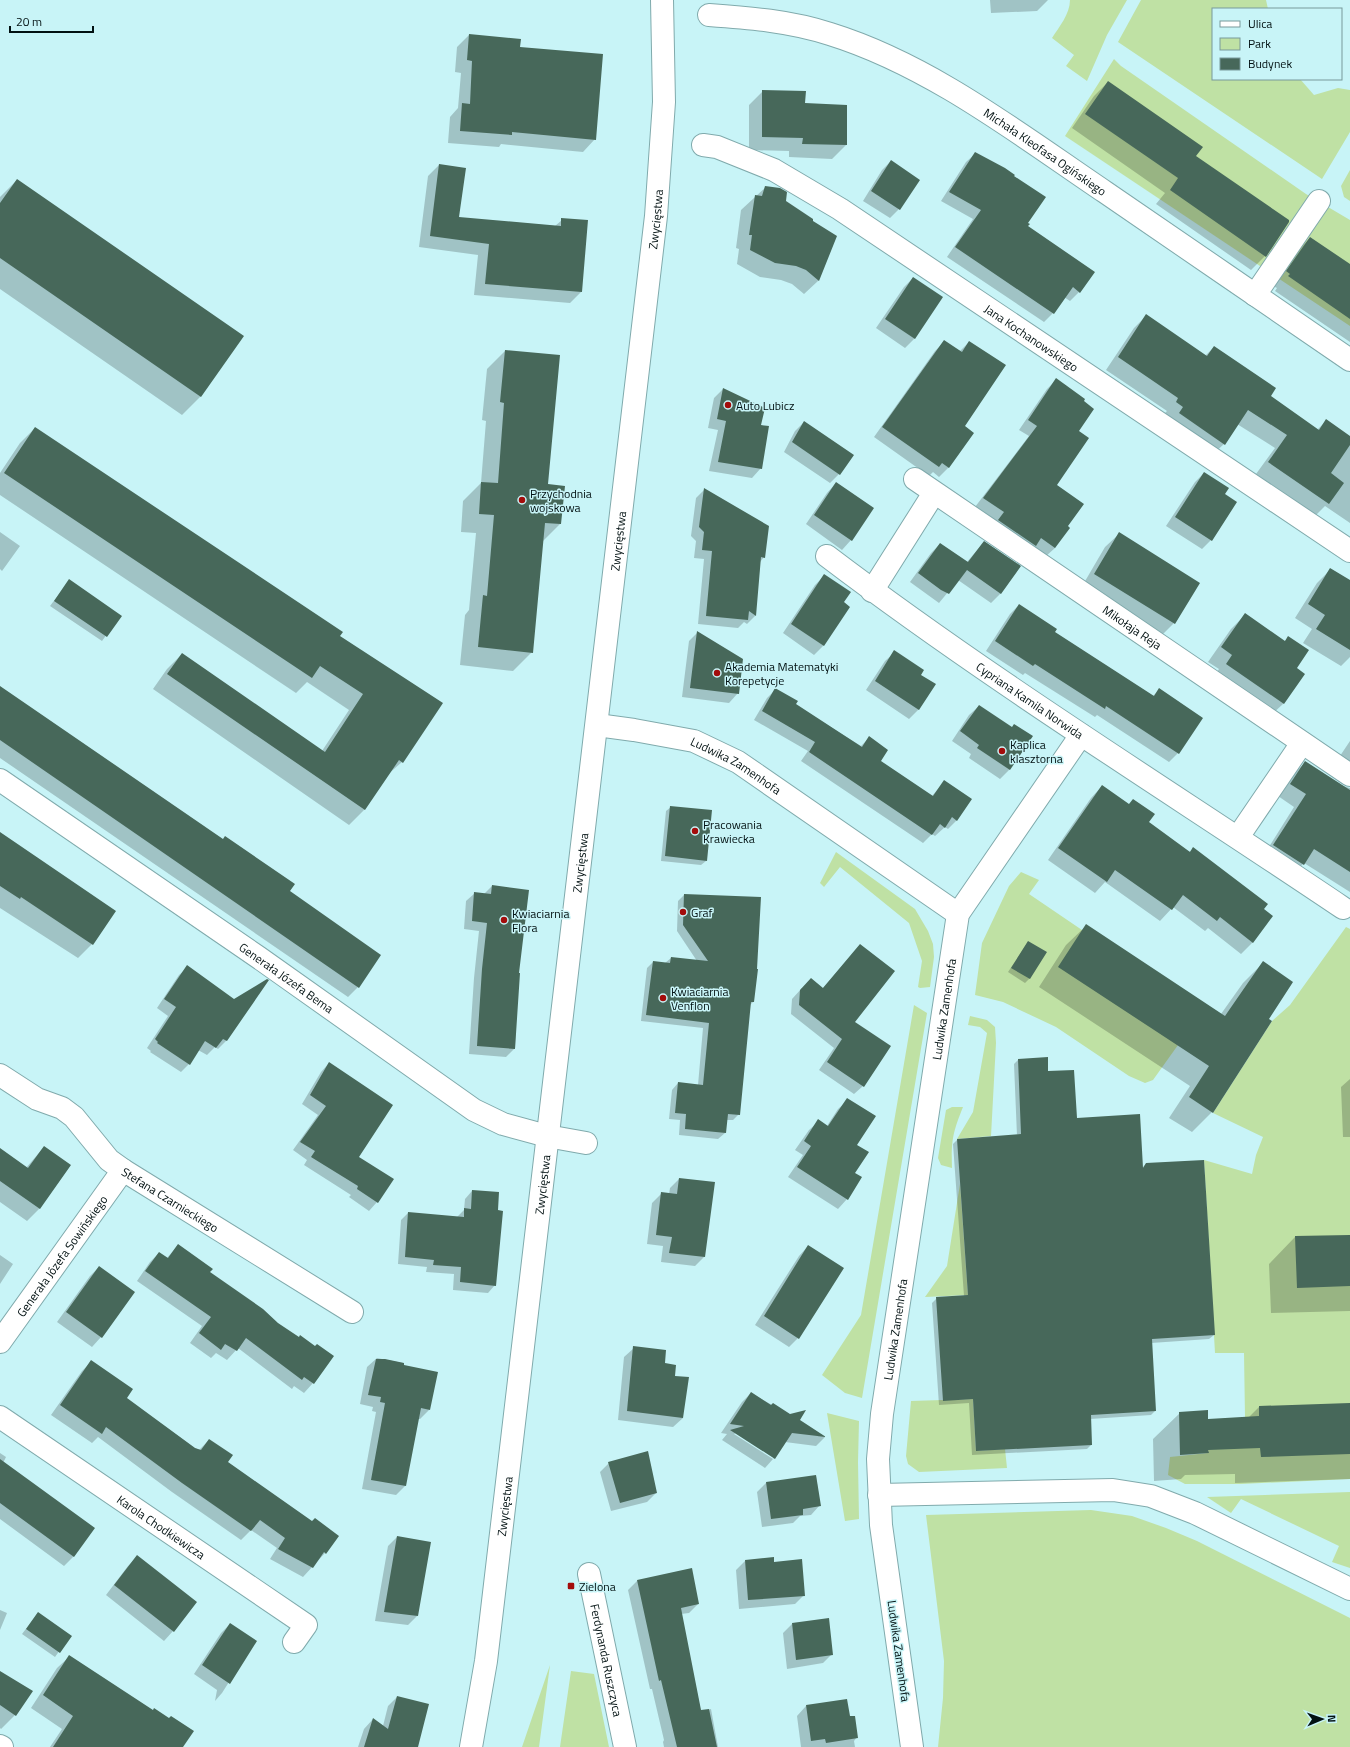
<svg xmlns="http://www.w3.org/2000/svg" width="1350" height="1747" font-family="'Titillium Web',sans-serif">
<style>
.green{fill:#bfe1a4}
.shadow{fill:#0003}
.building{fill:#47685a}
.lines{fill:none;stroke-linecap:round;stroke-linejoin:round}
.street-casing{stroke:#80aaac;stroke-width:24}
.secondary-casing{stroke:#80aaac;stroke-width:24}
.street{stroke:#fff;stroke-width:22}
.secondary{stroke:#fff;stroke-width:22}
.poi-dot{fill:#a30c0b;stroke:#c8f4f7;stroke-width:1.5}
.labels{text-anchor:middle;dominant-baseline:central;stroke-width:3;stroke-linejoin:round;paint-order:stroke}
.street-label{font-size:12px;fill:#021112;stroke:#c8f4f7}
.poi-label{font-size:12px;fill:#021112;stroke:#c8f4f7;text-anchor:start}
</style>
<rect width="100%" height="100%" fill="#c8f4f7"/>
<path class="green" d="M1070,0H1127L1107,35L1087,81L1066,66L1074,55L1052,38C1059,27 1070,14 1070,0Z
M1141,0H1266L1268,9H1213V79H1300L1314,95L1338,88L1350,90V132L1322,179L1118,42Z
M1114,59L1121,66L1306,194L1350,220V326L1065,136Z
M1350,170V201L1344,197L1341,186Z
M836,852L915,909L928,931L933,944L934,957L930,987L920,988L918,987L922,961L909,923L840,867L824,887L820,883Z
M1021,872L1039,880L1029,894L1082,930L1178,1045L1153,1080L1145,1083L1129,1076L1056,1027L1003,1002L975,995L982,943L1009,886Z
M1346,927L1350,929V1479L1241,1484H1185L1168,1475L1170,1457L1208,1453V1450L1245,1417L1244,1353H1215L1204,1160L1252,1174L1256,1155L1263,1137L1213,1113L1272,1021L1290,1005Z
M914,1005L927,1013L862,1398L845,1393L822,1375L861,1315Z
M970,1016L987,1020L995,1027L996,1043L991,1136L957,1139L973,1112L987,1033L980,1027L968,1025Z
M952,1107H963C953,1132 951,1140 952,1168L941,1165L938,1158L946,1110Z
M960,1184L968,1295L925,1297L947,1266Z
M973,1399L976,1451L1005,1449L1007,1468L919,1472L908,1464L906,1456L911,1401Z
M827,1413L859,1421L858,1462L859,1519L845,1521Z
M1350,1492V1568L1332,1562L1339,1546L1241,1499L1231,1513L1207,1497Z
M1091,1510L1132,1516L1166,1528L1197,1541L1350,1618V1747H938L943,1698L944,1661L926,1515Z
M550,1665L539,1747H522Z
M571,1671L594,1674L609,1747H560Z"/>
<path class="shadow" d="M990,0H1048L1037,11L991,13Z
M469,35L519,47L595,139L583,152L501,144L499,147L448,143L450,117L458,108L461,73L455,72L457,47Z
M1108,82L1195,156L1288,222L1265,256L1251,270L1156,204L1165,193L1072,128L1094,96Z
M763,91L804,104L846,145L832,159L789,157V151L749,150V105Z
M976,153L1013,177L1027,227L1079,292L1070,301L1064,297L1053,313L1044,322L947,257L973,219L941,201L966,162Z
M891,161L899,209L890,218L863,201L882,170Z
M439,165L458,218L555,226L562,220L587,221L581,292L570,303L474,295L478,255L419,247L428,176Z
M17,180L242,336L200,397L182,415L0,289V197Z
M766,187L812,222L836,236L818,281L804,294L792,284L781,280L760,277L737,264L739,249L736,248L741,210Z
M1310,238L1350,266V342L1275,291L1277,288L1273,286L1296,252Z
M913,278L942,297L914,339L905,348L876,328L904,287Z
M1146,316L1205,356L1214,347L1269,397L1317,430L1326,421L1350,438V523L1325,506L1316,515L1256,474L1275,448L1237,424L1224,444L1211,456L1164,414L1167,411L1106,370L1134,328Z
M944,342L960,351L969,342L963,426L949,467L939,477L933,472L929,476L874,437L935,351Z
M505,351L560,524L542,542L532,652L513,671L460,665L465,615L469,610L476,533L461,532L463,501L481,483L486,421L482,420L487,369Z
M1056,380L1078,431L1056,485L1067,527L1069,528L1055,548L1045,557L975,507L1029,436L1019,430L1047,389Z
M723,389L760,426L761,468L752,478L709,471L718,430L708,428L714,398Z
M804,422L839,474L830,483L784,452L795,431Z
M35,428L339,636L402,762L386,776L364,810L349,825L153,689L167,669L182,654L322,751L349,710L307,682L296,693L0,495V473L20,443Z
M1204,473L1223,494L1236,502L1211,540L1202,549L1166,526L1195,482Z
M836,483L851,540L842,550L806,524L827,493Z
M704,490L764,557L760,562L755,616L747,624L744,622L738,628L698,624L704,559L694,558L696,541L691,536L696,498Z
M0,532L20,546L2,571L0,569Z
M1119,534L1174,623L1160,637L1081,588L1105,547Z
M984,542L1020,567L1000,594L991,603L958,580L939,603L910,582L931,553L940,544L967,562Z
M1331,569L1350,581V657L1341,666L1303,643L1312,629L1295,618L1317,583Z
M824,576L842,602L849,607L823,646L814,655L783,633L815,585Z
M69,581L120,616L102,641L50,606Z
M1019,605L1054,632L1153,696L1159,690L1201,718L1178,753L1169,762L1097,715L1095,717L1025,673L1023,675L986,651L1010,614Z
M1245,615L1284,642L1288,638L1295,669L1283,704L1269,717L1213,678L1219,669L1208,662L1231,629Z
M698,632L738,693L729,703L682,697L689,641Z
M895,652L920,675L919,709L909,719L866,690L885,661Z
M0,687L289,892L358,987L348,997L0,758Z
M776,689L795,705L861,746L869,738L879,761L932,796L944,782L971,799L956,821L948,829L945,827L935,836L932,834L923,843L801,761L808,751L754,720L767,698Z
M979,706L1011,728L1031,737L1009,770L1000,779L969,758L971,754L952,741L969,715Z
M1350,741V787L1349,782L1332,768Z
M1305,763L1343,786L1350,788V892L1304,863L1291,876L1262,858L1294,807L1278,796L1292,775Z
M1102,786L1147,823L1189,852L1193,849L1263,910L1253,942L1241,954L1208,928L1205,931L1173,907L1160,921L1105,882L1095,893L1048,860L1091,798Z
M671,807L706,861L701,865L661,861L666,811Z
M0,834L92,944L78,958L0,908Z
M492,886L518,974L515,1048L506,1057L469,1054L474,978L479,931L464,929L466,901L475,893L484,894Z
M684,895L753,1002L749,1006L739,1114L733,1120H726L725,1133L718,1139L679,1135L680,1120L669,1119L672,1090L678,1083L698,1085L703,1028L641,1021L647,968L653,962L665,963L671,958L697,961L677,931L678,901Z
M1086,926L1221,1014L1243,983L1263,963L1212,1112L1192,1132L1169,1118L1190,1086L1039,987L1066,945Z
M1028,942L1030,978L1025,983L1008,972Z
M860,945L854,1022L863,1086L854,1094L819,1070L834,1048L791,1014L792,999L802,988L822,989Z
M188,967L234,1000L267,980L226,1041L218,1049L215,1047L207,1055L198,1050L189,1064L181,1072L150,1052L151,1051L147,1048L168,1016L157,1008L179,975Z
M1018,1060L1047,1072L1076,1119L1142,1168L1146,1164L1214,1335L1209,1339L1151,1343L1155,1411L1151,1415L1090,1419L1091,1445L1087,1449L972,1455L969,1403L939,1405L932,1303L937,1298L964,1296L953,1144L957,1140L1017,1136L1014,1064Z
M329,1063L358,1158L392,1180L377,1202L369,1211L349,1197L351,1195L304,1165L307,1160L293,1150L318,1115L302,1104L321,1072Z
M1350,1079V1137H1343L1341,1087Z
M848,1100L856,1145L854,1173L861,1177L847,1199L838,1209L788,1177L803,1155L795,1150L809,1130L819,1121L827,1126L838,1109Z
M44,1147L70,1166L39,1209L27,1221L0,1202V1149L26,1168Z
M679,1179L704,1257L695,1266L661,1262L663,1246L647,1244L652,1203L662,1193L669,1194L670,1188Z
M472,1191L495,1285L488,1293L453,1290L454,1274L426,1272L427,1267L398,1264L401,1220L408,1213L457,1217L464,1210L465,1199Z
M1350,1236V1311L1271,1313L1269,1264L1295,1237Z
M178,1245L209,1273L277,1324L313,1383L304,1393L294,1386L292,1389L238,1348L227,1360L216,1353L211,1358L190,1343L202,1326L137,1281L150,1262L159,1253L167,1258Z
M808,1246L798,1338L789,1347L755,1325L799,1256Z
M0,1255L13,1264L0,1284Z
M99,1267L101,1337L92,1347L57,1322L90,1276Z
M634,1348L664,1364L673,1376L683,1418L673,1427L618,1420L624,1357Z
M377,1358L403,1363V1366L429,1410L420,1419H418L405,1486L396,1495L362,1489L376,1412L372,1411L373,1407L360,1404L367,1367Z
M91,1362L125,1398L195,1448L199,1450L209,1440L227,1462L312,1522L325,1553L303,1577L270,1559L277,1548L251,1530L241,1540L172,1492L98,1437L92,1443L51,1415L82,1371Z
M751,1393L798,1420L825,1437L816,1446L785,1442L773,1459V1457L736,1433L734,1434L773,1459L765,1468L722,1440L727,1434L721,1433L742,1402Z
M1350,1404V1479L1235,1483V1474L1185,1475L1181,1479L1154,1481L1153,1439L1180,1413L1207,1420L1248,1418L1259,1407Z
M0,1453L6,1457L3,1463L74,1556L64,1566L0,1519Z
M609,1463L656,1493L647,1502L611,1511L600,1472Z
M816,1476L820,1505L811,1515L800,1516L793,1523L762,1527L757,1492L766,1483Z
M397,1537L430,1543L417,1616L408,1625L375,1621L388,1546Z
M137,1557L173,1631L164,1641L106,1595L128,1566Z
M745,1561L773,1563L804,1595L795,1604L739,1609L736,1570Z
M691,1569L698,1604L689,1613L681,1614L701,1712L711,1709L718,1747H664L663,1742L664,1740L652,1689H650L628,1590L637,1581Z
M0,1610L7,1613L0,1630Z
M38,1613L70,1636L55,1657L22,1634Z
M230,1624L255,1641L222,1693L215,1701L217,1690L194,1674L221,1633Z
M792,1624L832,1654L823,1663L787,1669L783,1633Z
M70,1656L182,1747H50L62,1729L31,1708L57,1668Z
M0,1672L15,1715L1,1729L0,1728Z
M397,1697L416,1747H358L364,1729L373,1719L383,1726L388,1706Z
M806,1706L849,1717L857,1737L854,1741L855,1747H801L797,1716Z"/>
<path class="building" d="M469,34L521,39L520,47L603,54L596,140L512,132V135L460,131L462,103L470,104L472,61L467,60Z
M1108,81L1203,147L1196,156L1289,220V222L1266,257L1170,190L1178,178L1085,114Z
M762,90L806,91L805,103L847,105V145L802,144L803,138L762,137Z
M975,152L1005,168L1015,175L1014,176L1046,197L1028,223L1030,224L1028,226L1095,272L1080,293L1073,287L1054,314L955,247L981,210L949,192Z
M891,160L920,180L900,210L871,191Z
M439,164L466,168L459,217L561,226V218L588,220L582,292L485,284L489,244L430,236Z
M17,179L244,336L201,397L0,258V203Z
M765,186L780,188L787,192L786,201L813,219V221L837,236L819,281L806,270L796,266L775,263L750,250L752,235H749L755,195L762,196Z
M1310,237L1350,264V319L1288,276L1290,274L1286,271Z
M913,277L943,297L915,339L885,319Z
M1146,314L1207,356L1214,346L1276,388L1271,396L1319,430L1326,419L1350,436V445L1331,473L1344,483L1329,504L1268,462L1287,435L1248,410L1225,445L1179,413L1183,407L1176,402L1178,398L1118,357Z
M944,340L962,352L969,341L1006,365L965,426L974,433L949,468L942,463L939,467L882,427Z
M505,350L560,355L548,484L565,486L561,524L545,523L533,653L478,647L483,595L487,596L494,515L479,514L481,482L498,483L504,403L500,402Z
M1056,378L1085,399L1084,401L1094,409L1079,431L1089,438L1057,485L1084,504L1068,526L1070,528L1055,548L1041,538L1036,546L998,520L1004,512L983,498L1037,426L1028,420Z
M723,388L765,408L761,425L769,426L762,469L718,462L726,421L717,419Z
M804,421L854,455L840,475L792,442Z
M35,427L343,632L340,636L443,703L403,763L399,760L365,810L167,674L182,653L325,752L363,694L320,666L312,678L4,473Z
M1204,472L1229,488L1225,494L1237,502L1212,541L1175,517Z
M836,482L874,508L852,541L814,515Z
M704,488L769,526L765,558L761,557L756,616L749,611L748,620L706,616L712,551L702,550L704,532L699,527Z
M1119,532L1200,583L1175,624L1094,574Z
M984,541L1021,566L1001,594L967,570L949,594L941,590L918,573L940,543L968,562Z
M1330,568L1350,580V650L1316,629L1325,615L1308,604Z
M824,574L851,592L844,602L850,607L824,646L791,624Z
M69,579L122,616L107,637L54,601Z
M1019,604L1057,629L1055,632L1154,696L1159,688L1203,718L1179,754L1106,706L1105,709L1035,664L1033,666L995,641Z
M1245,613L1285,641L1288,636L1309,650L1297,668L1305,674L1284,704L1226,664L1232,655L1221,647Z
M697,631L743,659L739,694L690,688Z
M894,650L924,670L921,675L936,684L919,710L875,681Z
M0,686L223,839L225,836L295,884L290,891L381,955L359,988L0,740Z
M775,688L798,701L796,704L862,747L869,736L888,750L881,761L933,796L944,780L972,799L957,821L952,817L945,828L940,824L932,835L809,752L815,742L762,711Z
M979,705L1012,727L1014,724L1033,736L1010,770L977,748L979,745L960,731Z
M1305,761L1350,790V872L1314,849L1304,865L1273,845L1306,794L1290,784Z
M1102,785L1129,804L1133,799L1155,814L1149,822L1190,852L1193,847L1268,904L1264,909L1273,916L1253,943L1220,917L1217,921L1183,895L1172,910L1115,870L1107,882L1058,848Z
M670,806L712,810L707,861L665,856Z
M0,832L116,911L93,945L21,897L20,899L0,886Z
M492,885L529,890L519,973H520L515,1049L477,1046L482,969L487,923L472,921L474,892L491,894Z
M684,894L761,897L757,969H758L754,1002H751L740,1115L728,1114L726,1133L685,1129L686,1114L675,1113L678,1082L703,1085L709,1023L646,1015L653,961L670,963L671,957L708,961L683,925Z
M1086,924L1225,1016L1263,961L1293,982L1269,1019L1272,1021L1213,1113L1189,1097L1209,1066L1058,967Z
M1028,941L1047,952L1030,979L1011,968Z
M860,944L895,971L855,1022L891,1046L864,1087L827,1062L842,1039L799,1005L800,990L811,978L823,988Z
M187,965L234,999L267,979L269,980L227,1041L223,1039L216,1048L205,1041L190,1065L157,1043L158,1042L155,1039L176,1007L164,999Z
M1048,1057V1071L1074,1070L1077,1118L1140,1114L1143,1168L1146,1163L1204,1160L1215,1335L1152,1339L1156,1411L1091,1415L1092,1445L976,1451L973,1399L943,1401L936,1297L968,1295L957,1139L1021,1134L1018,1059Z
M329,1062L393,1105L359,1157L394,1179L378,1203L357,1189L358,1186L311,1157L315,1151L300,1142L326,1106L310,1095Z
M847,1098L876,1116L857,1145L869,1152L855,1173L862,1177L848,1200L797,1167L811,1146L804,1141L818,1119L828,1126Z
M44,1146L71,1165L40,1209L0,1181V1148L28,1168Z
M679,1178L715,1182L705,1257L669,1253L672,1237L656,1235L661,1192L677,1194Z
M472,1190L499,1192L498,1210L503,1211L496,1286L460,1282L461,1267L433,1265L434,1260L405,1257L408,1212L464,1217V1208L471,1209Z
M1350,1235V1286L1297,1288L1295,1236Z
M178,1244L213,1269L210,1272L263,1309L278,1323L299,1337L300,1335L315,1346L317,1344L334,1356L314,1384L304,1377L302,1380L246,1338L237,1351L225,1344L221,1350L199,1333L211,1317L145,1271L159,1252L168,1258Z
M808,1245L844,1268L799,1339L764,1316Z
M99,1266L135,1292L102,1338L66,1312Z
M633,1346L666,1350L665,1363L676,1365L675,1376L689,1377L683,1418L627,1411Z
M376,1359H385L404,1363V1365L438,1372L430,1410L421,1408L406,1486L371,1480L385,1403L380,1402L381,1397L368,1395Z
M91,1360L133,1389L127,1398L195,1448L201,1450L209,1439L233,1455L228,1462L312,1521L315,1518L339,1536L326,1554L324,1552L313,1568L278,1549L285,1538L260,1520L251,1531L182,1483L106,1427L102,1434L60,1405Z
M751,1392L771,1405L773,1403L790,1414L806,1410L800,1420L826,1437L792,1433L775,1459L730,1430L744,1426L730,1424Z
M1350,1403V1454L1261,1457L1260,1448L1208,1450L1209,1453L1180,1455L1179,1412L1208,1410V1419L1259,1416V1406Z
M648,1451L657,1493L620,1503L608,1462Z
M0,1459L95,1528L74,1557L0,1503Z
M816,1475L821,1506L803,1509V1515L771,1519L766,1482Z
M397,1536L431,1542L418,1616L384,1612Z
M137,1555L197,1602L174,1632L114,1585Z
M774,1557V1562L802,1559L805,1596L748,1600L745,1560Z
M692,1568L699,1604L681,1608L701,1710L709,1709L717,1747H677L661,1680L659,1681L637,1580Z
M38,1612L72,1636L60,1653L26,1629Z
M829,1618L833,1655L796,1660L792,1623Z
M230,1623L257,1641L230,1684L202,1665Z
M69,1655L153,1710L154,1708L169,1718L171,1716L194,1731L183,1747H53L73,1716L43,1695Z
M0,1671L33,1691L16,1716L0,1705Z
M397,1696L429,1704L418,1747H364L373,1718L388,1729Z
M847,1699L850,1716H855L858,1738L826,1743L825,1739L811,1741L806,1705Z"/>
<g class="lines">
<defs>
<g id="street">
<path id="s1" d="M709,15C750,18 790,21 830,34C930,65 1019,134 1105,192C1187,248 1268,304 1350,360"/>
<path id="s2" d="M703,145L717,147L774,170L840,209L1350,551"/>
<path d="M1255,295L1319,201"/>
<path id="s3" d="M915,479L1350,775"/>
<path id="s4" d="M827,556C993,682 1171,792 1343,908"/>
<path d="M872,591L934,493"/>
<path id="s5" d="M597,725L634,730L694,741L738,762L958,914"/>
<path id="s6" d="M0,780L258,957L474,1110L503,1124L547,1136L586,1143"/>
<path d="M1238,837L1302,743"/>
<path id="s7" d="M0,1075L37,1099L62,1108L74,1117L109,1160L123,1170L352,1312"/>
<path id="s8" d="M0,1342L123,1170"/>
<path id="s9" d="M0,1417L306,1625L294,1642"/>
<path d="M879,1495L1113,1490L1151,1496L1195,1513L1350,1589"/>
<path id="s10" d="M589,1574L625,1747"/>
<path d="M0,1746L2,1747"/>
<path id="s11" d="M912,1747L881,1525L878,1459L882,1414L958,914L1081,735"/>
</g>
<g id="secondary">
<path id="s12" d="M471,1747L486,1661L656,216L664,102L662,0"/>
</g>
</defs>
<use href="#street" class="street-casing"/>
<use href="#secondary" class="secondary-casing"/>
<use href="#street" class="street"/>
<use href="#secondary" class="secondary"/>
</g>
<g class="poi-dot">
<circle cx="728" cy="405" r="4"/>
<circle cx="522" cy="500" r="4"/>
<circle cx="717" cy="673" r="4"/>
<circle cx="1002" cy="751" r="4"/>
<circle cx="695" cy="831" r="4"/>
<circle cx="683" cy="912" r="4"/>
<circle cx="504" cy="920" r="4"/>
<circle cx="663" cy="998" r="4"/>
<rect x="567" y="1582" width="8" height="8" rx="2"/>
</g>
<g class="labels">
<g class="street-label">
<text stroke="none"><textPath href="#s1" startOffset="369">Michała Kleofasa Ogińskiego</textPath></text>
<text stroke="none"><textPath href="#s12" startOffset="1539">Zwycięstwa</textPath></text>
<text stroke="none"><textPath href="#s2" startOffset="383">Jana Kochanowskiego</textPath></text>
<text stroke="none"><textPath href="#s12" startOffset="1215">Zwycięstwa</textPath></text>
<text stroke="none"><textPath href="#s3" startOffset="263">Mikołaja Reja</textPath></text>
<text stroke="none"><textPath href="#s4" startOffset="249">Cypriana Kamila Norwida</textPath></text>
<text stroke="none"><textPath href="#s5" startOffset="147">Ludwika Zamenhofa</textPath></text>
<text stroke="none"><textPath href="#s12" startOffset="891">Zwycięstwa</textPath></text>
<text stroke="none"><textPath href="#s6" startOffset="348">Generała Józefa Bema</textPath></text>
<text stroke="none"><textPath href="#s11" startOffset="745">Ludwika Zamenhofa</textPath></text>
<text stroke="none"><textPath href="#s12" startOffset="567">Zwycięstwa</textPath></text>
<text stroke="none"><textPath href="#s7" startOffset="214">Stefana Czarnieckiego</textPath></text>
<text stroke="none"><textPath href="#s8" startOffset="106">Generała Józefa Sowińskiego</textPath></text>
<text stroke="none"><textPath href="#s11" startOffset="421">Ludwika Zamenhofa</textPath></text>
<text stroke="none"><textPath href="#s12" startOffset="243">Zwycięstwa</textPath></text>
<text stroke="none"><textPath href="#s9" startOffset="195">Karola Chodkiewicza</textPath></text>
<text transform="translate(899 1651) rotate(82)">Ludwika Zamenhofa</text>
<text stroke="none"><textPath href="#s10" startOffset="88">Ferdynanda Ruszczyca</textPath></text>
</g>
<g class="poi-label">
<text x="736" y="405">Auto Lubicz</text>
<text x="530" y="493">Przychodnia<tspan x="530" dy="14">wojskowa</tspan></text>
<text x="725" y="666">Akademia Matematyki<tspan x="725" dy="14">Korepetycje</tspan></text>
<text x="1010" y="744">Kaplica<tspan x="1010" dy="14">klasztorna</tspan></text>
<text x="703" y="824">Pracowania<tspan x="703" dy="14">Krawiecka</tspan></text>
<text x="691" y="912">Graf</text>
<text x="512" y="913">Kwiaciarnia<tspan x="512" dy="14">Flora</tspan></text>
<text x="671" y="991">Kwiaciarnia<tspan x="671" dy="14">Venflon</tspan></text>
<text x="579" y="1586">Zielona</text>
</g>
</g>
<rect x="1212" y="8" width="130" height="72" fill="#c8f4f7" stroke="#79999b"/>
<rect x="1220" y="21" width="20" height="6" fill="#ffffff" stroke="#79999b"/>
<text x="1248" y="28" font-size="12" fill="#021112">Ulica</text>
<rect x="1220" y="38" width="20" height="12" fill="#bfe1a4" stroke="#79999b"/>
<text x="1248" y="48" font-size="12" fill="#021112">Park</text>
<rect x="1220" y="58" width="20" height="12" fill="#47685a" stroke="#79999b"/>
<text x="1248" y="68" font-size="12" fill="#021112">Budynek</text>
<g transform="translate(1322 1719) rotate(88)" stroke="#c8f4f7" stroke-width="3" paint-order="stroke">
<path d="M0-3L7 15L0 10L-7 15Z" fill="#021112"/>
<text y="-6" font-size="11" font-weight="bold" text-anchor="middle" fill="#021112">N</text>
</g>
<path d="M10 26v6h83v-6" fill="none" stroke="#021112" stroke-width="2"/>
<text x="16" y="26" font-size="12" fill="#021112" stroke="#c8f4f7" stroke-width="3" paint-order="stroke">20 m</text>
</svg>
